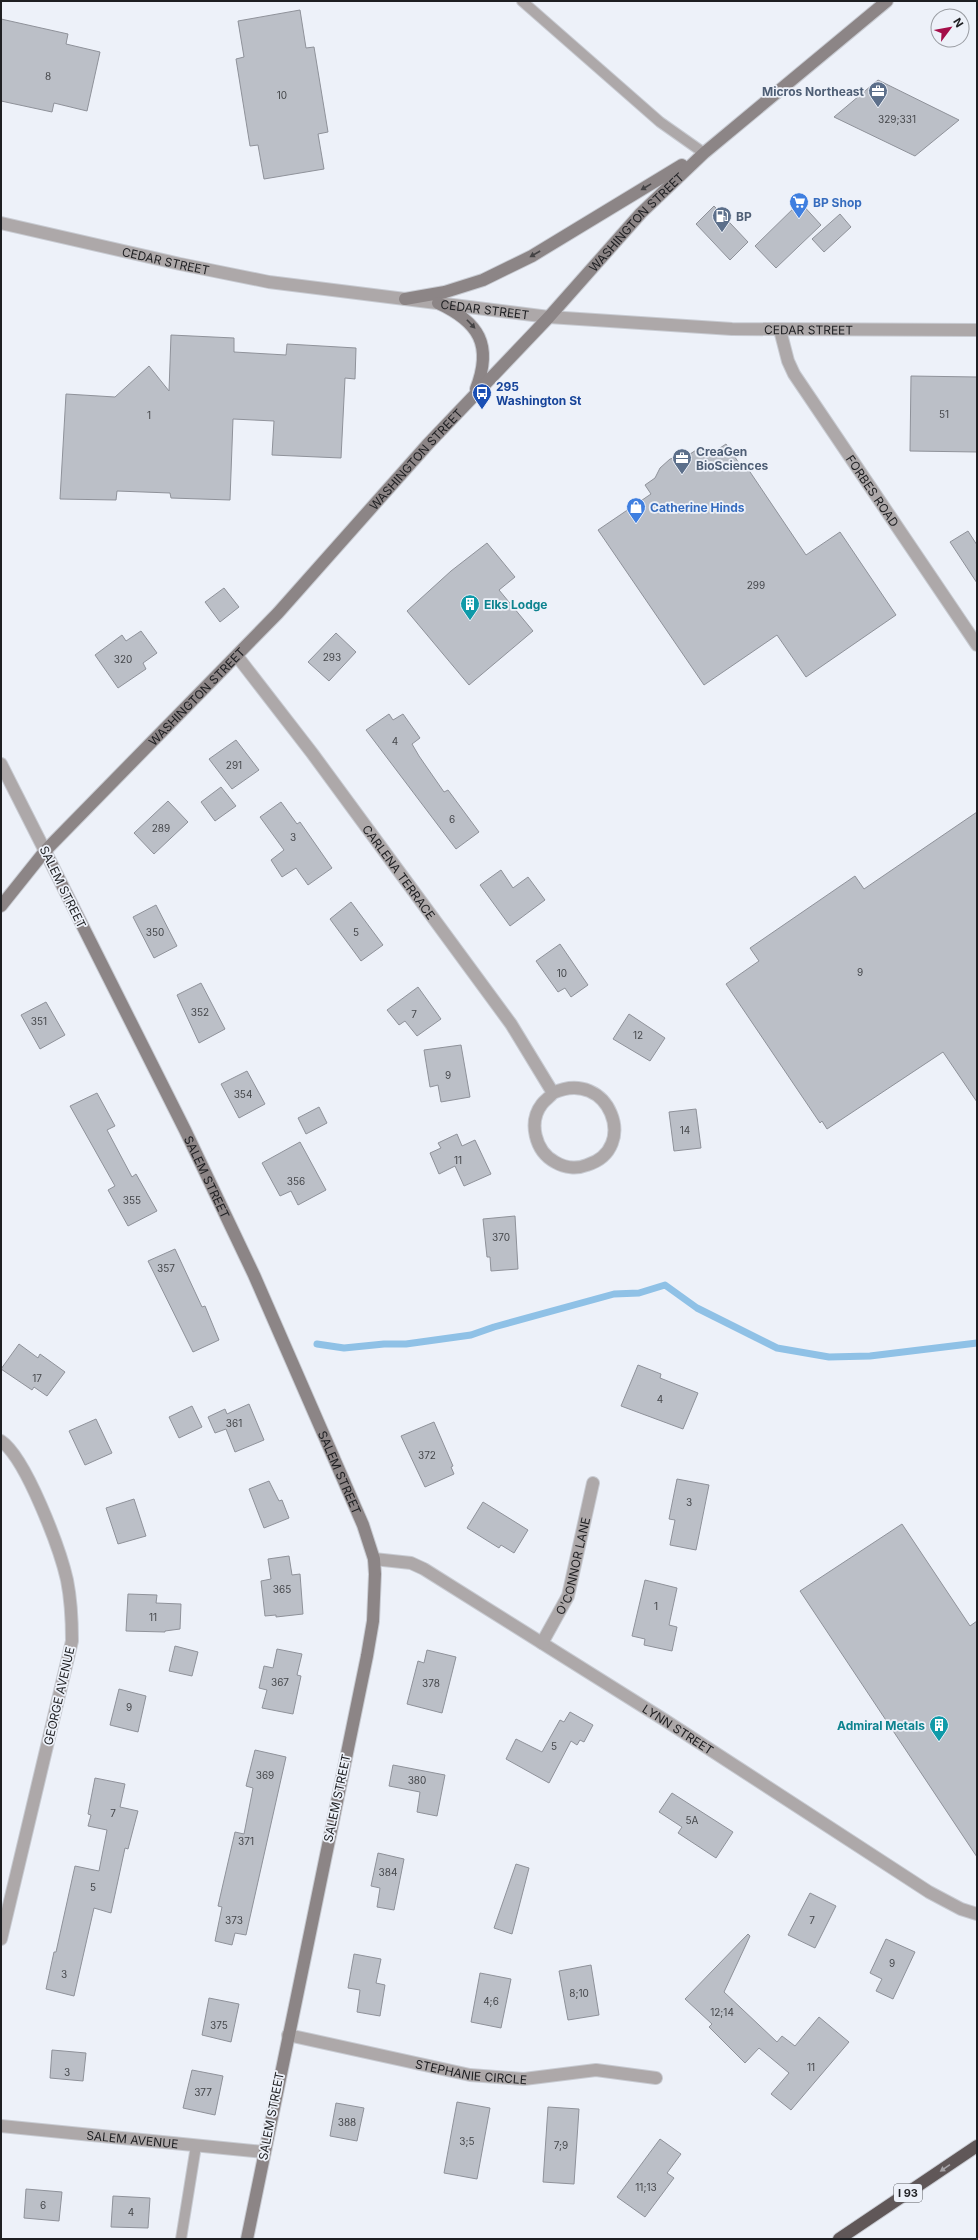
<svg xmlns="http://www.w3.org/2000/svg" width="978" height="2240" font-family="Inter,sans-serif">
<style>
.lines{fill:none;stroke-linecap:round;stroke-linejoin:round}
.stream{stroke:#8fc1e6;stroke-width:7}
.building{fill:#bbbfc7;stroke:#8f929a}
.service-casing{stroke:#c8cbd2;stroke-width:12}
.minor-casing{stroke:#c8cbd2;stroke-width:14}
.tertiary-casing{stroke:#c8cbd2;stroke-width:14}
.secondary-casing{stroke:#c8cbd2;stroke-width:14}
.motorway-casing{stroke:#c8cbd2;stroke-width:14}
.service{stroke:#ada8a9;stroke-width:10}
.minor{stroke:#ada8a9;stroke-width:12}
.tertiary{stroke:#ada8a9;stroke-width:12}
.secondary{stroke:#8c8586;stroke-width:12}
.motorway{stroke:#605758;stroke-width:12}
.oneway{fill:#444345}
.oneway2{fill:#a6a4a8}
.labels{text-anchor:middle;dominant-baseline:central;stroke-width:3.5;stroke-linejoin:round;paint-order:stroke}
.number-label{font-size:10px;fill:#45474b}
.shield{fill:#edf1f9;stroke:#5c5e62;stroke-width:1}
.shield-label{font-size:11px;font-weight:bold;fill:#1e1f22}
.service-label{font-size:12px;font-weight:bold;fill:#4e5e75;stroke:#edf1f9;text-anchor:start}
.shop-label{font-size:12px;font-weight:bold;fill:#366cbe;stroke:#edf1f9;text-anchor:start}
.street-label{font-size:12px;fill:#1e1f22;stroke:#edf1f9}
.transit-label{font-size:12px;font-weight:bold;fill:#164399;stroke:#edf1f9;text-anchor:start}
.culture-label{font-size:12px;font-weight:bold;fill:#0d838f;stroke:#edf1f9;text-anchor:start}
</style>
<rect width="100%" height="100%" fill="#edf1f9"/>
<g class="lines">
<path class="stream" d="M317,1344L344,1348L384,1344H406L471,1335L494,1327L614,1294L639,1293L665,1285L697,1308L777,1348L829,1357L870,1356L977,1343"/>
</g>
<path class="building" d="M300,10L306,48L314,47L328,132L318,134L324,169L264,179L258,145L250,146L236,59L244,57L238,21Z
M1,19L68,34L66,44L100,52L87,111L54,103L52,112L1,101Z
M878,80L959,120L915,156L834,117Z
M800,202L821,225L776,268L755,246Z
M714,206L748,242L730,260L696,224Z
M840,214L851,227L824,252L812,239Z
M171,335L234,338V352L286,355L287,344L356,348L355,379L345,378L341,458L272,455L274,421L233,419L230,500L171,498L170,493L117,491L116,500L60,499L66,394L115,397L149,366L169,391Z
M911,376L977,377V452L910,451Z
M726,444L743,469L746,466L806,555L840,532L896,615L806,677L777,635L704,685L598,530L651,494L645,485L655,478L660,468L670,459L690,454L701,447L708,456Z
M968,531L977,545V583L950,542Z
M487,543L515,577L499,590L533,631L469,685L407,611L451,571Z
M224,588L239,607L220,622L205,602Z
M141,631L157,653L143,663L146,669L118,688L95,655L122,635L126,641Z
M336,633L356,652L329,681L308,662Z
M389,714L393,720L403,714L420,738L412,744L419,756L444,792L448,790L479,832L456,849L366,730Z
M236,740L259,770L232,789L209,759Z
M221,787L236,806L215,821L201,802Z
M168,801L188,822L154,854L134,833Z
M281,802L297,824L300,822L332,868L308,885L296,868L282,877L271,860L284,850L260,817Z
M977,812V1102L943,1052L827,1129L822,1121L820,1123L726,984L759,961L750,948L855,876L864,889Z
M501,870L513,888L528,877L545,900L510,926L480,885Z
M351,902L383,945L361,961L330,919Z
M156,905L177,946L154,958L133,917Z
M560,944L588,985L571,997L565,988L558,992L536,961Z
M201,983L225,1029L199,1043L177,995Z
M418,987L441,1019L417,1036L405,1021L399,1025L387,1010Z
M46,1002L65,1035L40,1049L21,1015Z
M629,1014L665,1038L650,1061L613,1039Z
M461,1045L470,1097L441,1102L438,1085L430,1087L424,1050Z
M247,1071L265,1104L239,1118L221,1084Z
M97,1093L115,1126L107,1130L132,1177L136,1174L157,1211L128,1226L108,1190L115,1186L70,1106Z
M319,1107L327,1123L306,1134L298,1118Z
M696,1109L701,1148L674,1151L669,1112Z
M457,1134L462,1146L475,1140L491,1174L464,1186L455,1166L439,1174L430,1153L441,1148L438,1143Z
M300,1142L326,1190L298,1205L291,1191L280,1196L262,1163Z
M515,1216L518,1269L491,1271L490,1257H487L483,1219Z
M175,1249L202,1307L205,1306L219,1340L193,1352L148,1261Z
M19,1344L38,1358L40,1354L65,1372L47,1396L34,1387L32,1390L1,1369Z
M638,1365L661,1374L660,1378L698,1393L683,1429L621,1406Z
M249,1404L264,1440L235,1452L226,1429L215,1433L208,1417L225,1409L227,1414Z
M192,1406L202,1427L179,1438L169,1417Z
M96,1419L112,1453L85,1465L69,1431Z
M434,1422L453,1466L451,1467L454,1474L425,1487L401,1436Z
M677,1479L709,1485L696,1550L670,1545L675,1520L669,1519Z
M269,1481L279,1501L282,1500L289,1518L264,1528L249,1489Z
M134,1499L146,1536L118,1544L106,1508Z
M483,1502L528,1530L514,1553L501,1545L499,1548L467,1528Z
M902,1524L970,1626L977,1621V1857L800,1591Z
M289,1556L292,1575L300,1574L303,1614L276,1617V1615L265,1616L261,1581L271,1579L268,1559Z
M645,1580L677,1588L669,1625L677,1627L672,1651L644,1645L645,1639L632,1636Z
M128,1594L157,1595L156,1603L181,1604L180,1629L165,1631V1632L126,1631Z
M175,1646L198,1652L192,1676L169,1671Z
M277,1649L302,1654L297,1675L301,1676L293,1714L262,1708L267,1690L259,1688L264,1666L273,1668Z
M427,1650L456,1657L442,1713L407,1704L418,1661L424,1663Z
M119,1689L146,1696L138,1732L110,1725Z
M570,1712L593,1725L584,1742L580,1740L577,1745L571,1741L549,1783L506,1759L516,1739L542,1752L560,1720L564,1722Z
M255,1750L286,1757L246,1935L235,1933L232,1945L215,1941L222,1907L218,1906L235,1832L244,1834L253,1788L246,1786Z
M393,1765L445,1775L437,1816L417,1812L420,1792L389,1786Z
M95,1778L125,1784L120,1807L138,1811L128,1849L125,1848L111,1913L94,1908L74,1996L46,1989L54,1952H56L75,1866L99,1871L107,1830L88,1826L91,1815L88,1814Z
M672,1793L733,1832L716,1858L678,1833L682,1827L659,1812Z
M378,1853L404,1859L394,1910L377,1907L380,1888L371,1886Z
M516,1864L529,1868L512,1934L494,1928Z
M810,1893L836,1906L815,1948L788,1935Z
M748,1934L750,1936L724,1992L777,2042L782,2036L795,2046L819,2017L849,2042L791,2110L771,2094L789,2073L759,2048L745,2063L709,2027L712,2024L685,1999Z
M886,1939L915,1952L893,1999L876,1991L882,1979L870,1973Z
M354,1954L381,1959L376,1983L385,1985L380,2016L357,2012L360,1990L348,1988Z
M591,1965L599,2015L568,2020L559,1971Z
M480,1973L511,1979L501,2028L471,2022Z
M209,1998L239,2004L231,2042L202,2035Z
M52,2050L86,2053L83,2081L50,2078Z
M192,2070L223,2076L215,2115L183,2108Z
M457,2102L490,2108L477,2179L444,2173Z
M336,2103L364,2108L357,2141L330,2136Z
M548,2107L579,2109L574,2184L543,2182Z
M660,2139L681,2154L667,2173L674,2178L645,2217L617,2197Z
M26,2189L62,2192L59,2221L24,2218Z
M113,2196L150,2198L148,2228L111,2227Z"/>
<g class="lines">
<defs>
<path id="service" d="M522,1L660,122L704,153
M181,2239L196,2146"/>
<g id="minor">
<path id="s1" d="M549,317L732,329L977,330"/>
<path id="s2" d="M780,330L788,361L794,374L977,645"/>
<path id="s3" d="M237,656L312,753L511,1024L553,1093C609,1067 640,1149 587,1165C577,1169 565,1168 555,1162C535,1151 528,1122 542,1104C545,1100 550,1097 553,1093"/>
<path d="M1,1441C26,1458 60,1549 67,1580C71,1600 72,1620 72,1641L1,1939"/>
<path id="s4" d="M374,1559L411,1563L424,1569L663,1719L929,1892L961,1909L977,1914"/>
<path id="s5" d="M542,1643L568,1596L593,1483"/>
<path id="s6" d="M288,2035L470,2075L524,2079L596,2070L656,2078"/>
<path id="s7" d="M1,2126L264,2152"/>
</g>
<g id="tertiary">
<path id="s8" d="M1,223L180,264L269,282L549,317"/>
<path d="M1,764L45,851"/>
</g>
<g id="secondary">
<path d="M405,299L445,292L483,280L532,256L682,165"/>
<path d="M438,303C479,322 493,345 476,389"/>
<path id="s9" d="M45,851L185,1130L254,1275L363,1525L374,1559L375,1574L373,1621L367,1656L247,2239"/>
<path id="s10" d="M1,906L45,851L278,613L428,444L549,317L641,213L704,153L887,1"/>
</g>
<path id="motorway" d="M839,2239L977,2146"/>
</defs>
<use href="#service" class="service-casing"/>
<use href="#minor" class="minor-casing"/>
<use href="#tertiary" class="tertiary-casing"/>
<use href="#secondary" class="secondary-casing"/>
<use href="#motorway" class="motorway-casing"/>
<use href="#service" class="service"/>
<use href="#minor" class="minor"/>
<use href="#tertiary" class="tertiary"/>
<use href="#secondary" class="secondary"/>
<use href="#motorway" class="motorway"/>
</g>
<defs><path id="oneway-solid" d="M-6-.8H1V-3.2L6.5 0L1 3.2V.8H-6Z"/></defs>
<g class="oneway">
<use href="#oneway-solid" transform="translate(646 187) rotate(149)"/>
<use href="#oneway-solid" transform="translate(535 254) rotate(150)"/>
<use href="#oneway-solid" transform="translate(471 324) rotate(46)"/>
</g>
<use class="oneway2" href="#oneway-solid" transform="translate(945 2168) rotate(146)"/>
<defs>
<symbol id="office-pin" viewBox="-11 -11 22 30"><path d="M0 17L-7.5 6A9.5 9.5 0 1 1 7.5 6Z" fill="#5c6f8a" stroke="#edf1f9"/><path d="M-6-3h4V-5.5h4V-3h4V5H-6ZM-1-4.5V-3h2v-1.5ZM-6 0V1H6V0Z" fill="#fff"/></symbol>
<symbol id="supermarket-pin" viewBox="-11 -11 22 30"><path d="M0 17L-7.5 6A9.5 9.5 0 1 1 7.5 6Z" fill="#3f7fe0" stroke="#edf1f9"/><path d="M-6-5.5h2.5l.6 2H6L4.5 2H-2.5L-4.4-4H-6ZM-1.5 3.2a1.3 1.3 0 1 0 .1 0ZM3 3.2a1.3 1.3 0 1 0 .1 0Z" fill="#fff"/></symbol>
<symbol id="fuel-pin" viewBox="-11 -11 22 30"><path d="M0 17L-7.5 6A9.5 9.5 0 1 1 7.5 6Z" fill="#5c6f8a" stroke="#edf1f9"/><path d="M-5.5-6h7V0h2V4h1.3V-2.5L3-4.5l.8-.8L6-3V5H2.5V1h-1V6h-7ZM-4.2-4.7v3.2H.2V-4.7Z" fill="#fff"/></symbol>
<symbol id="bus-pin" viewBox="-11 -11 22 30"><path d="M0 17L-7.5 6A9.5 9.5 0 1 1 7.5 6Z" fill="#1a4fb4" stroke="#edf1f9"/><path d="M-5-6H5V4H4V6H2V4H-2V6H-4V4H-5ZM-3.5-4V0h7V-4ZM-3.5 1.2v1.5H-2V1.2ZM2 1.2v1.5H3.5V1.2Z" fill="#fff"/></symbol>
<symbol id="shop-pin" viewBox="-11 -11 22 30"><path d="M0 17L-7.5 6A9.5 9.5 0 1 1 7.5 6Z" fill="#3f7fe0" stroke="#edf1f9"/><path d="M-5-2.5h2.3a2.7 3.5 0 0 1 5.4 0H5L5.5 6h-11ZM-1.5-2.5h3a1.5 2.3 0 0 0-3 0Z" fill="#fff"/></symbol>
<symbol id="building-pin" viewBox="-11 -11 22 30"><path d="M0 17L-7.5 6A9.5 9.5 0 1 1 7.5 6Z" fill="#0f9aa8" stroke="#edf1f9"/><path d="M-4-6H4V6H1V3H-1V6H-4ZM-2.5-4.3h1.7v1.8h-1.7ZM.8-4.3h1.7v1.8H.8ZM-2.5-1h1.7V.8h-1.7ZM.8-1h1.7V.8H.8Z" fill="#fff"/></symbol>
</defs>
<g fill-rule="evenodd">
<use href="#office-pin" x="867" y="80" width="22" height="30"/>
<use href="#supermarket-pin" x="788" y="191" width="22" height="30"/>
<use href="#fuel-pin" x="711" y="205" width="22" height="30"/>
<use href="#bus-pin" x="471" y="382" width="22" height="30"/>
<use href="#office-pin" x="671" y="447" width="22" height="30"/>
<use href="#shop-pin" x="625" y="496" width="22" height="30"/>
<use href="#building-pin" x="459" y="593" width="22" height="30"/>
<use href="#building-pin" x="928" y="1714" width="22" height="30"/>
</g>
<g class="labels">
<g class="number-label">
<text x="48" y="76">8</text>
<text x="282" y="95">10</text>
<text x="897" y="119">329;331</text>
<text x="944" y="414">51</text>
<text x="149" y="415">1</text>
<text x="756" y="585">299</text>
<text x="332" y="657">293</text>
<text x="123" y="659">320</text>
<text x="395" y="741">4</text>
<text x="234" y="765">291</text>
<text x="452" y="819">6</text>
<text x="161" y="828">289</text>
<text x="293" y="837">3</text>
<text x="155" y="932">350</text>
<text x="356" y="932">5</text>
<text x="860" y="972">9</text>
<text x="562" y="973">10</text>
<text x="200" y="1012">352</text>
<text x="414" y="1014">7</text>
<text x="39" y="1021">351</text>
<text x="638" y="1035">12</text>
<text x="448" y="1075">9</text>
<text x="243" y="1094">354</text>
<text x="685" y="1130">14</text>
<text x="458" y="1160">11</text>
<text x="296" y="1181">356</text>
<text x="132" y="1200">355</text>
<text x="501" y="1237">370</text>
<text x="166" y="1268">357</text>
<text x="37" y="1378">17</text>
<text x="660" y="1399">4</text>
<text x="234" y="1423">361</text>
<text x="427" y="1455">372</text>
<text x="689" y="1502">3</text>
<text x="282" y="1589">365</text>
<text x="656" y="1606">1</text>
<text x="153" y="1617">11</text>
<text x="280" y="1682">367</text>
<text x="431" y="1683">378</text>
<text x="129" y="1707">9</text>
<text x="554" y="1746">5</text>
<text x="265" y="1775">369</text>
<text x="417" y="1780">380</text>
<text x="113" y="1813">7</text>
<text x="692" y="1820">5A</text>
<text x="246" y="1841">371</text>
<text x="388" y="1872">384</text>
<text x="93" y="1887">5</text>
<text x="234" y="1920">373</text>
<text x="812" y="1920">7</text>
<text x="892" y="1963">9</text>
<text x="64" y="1974">3</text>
<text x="579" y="1993">8;10</text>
<text x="491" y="2001">4;6</text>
<text x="722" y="2012">12;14</text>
<text x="219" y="2025">375</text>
<text x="811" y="2067">11</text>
<text x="67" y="2072">3</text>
<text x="203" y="2092">377</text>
<text x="347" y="2122">388</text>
<text x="467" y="2141">3;5</text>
<text x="561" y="2145">7;9</text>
<text x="646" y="2187">11;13</text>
<text x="43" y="2205">6</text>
<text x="131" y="2212">4</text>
</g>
<rect class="shield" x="894" y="2184" width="28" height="18" rx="3"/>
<g class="shield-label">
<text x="908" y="2193">I 93</text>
</g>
<g class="service-label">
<text x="864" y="91" text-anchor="end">Micros Northeast</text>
<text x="736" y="216">BP</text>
<text x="696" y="451">CreaGen<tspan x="696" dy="14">BioSciences</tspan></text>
</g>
<g class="shop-label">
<text x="813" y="202">BP Shop</text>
<text x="650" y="507">Catherine Hinds</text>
</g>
<g class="street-label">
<text stroke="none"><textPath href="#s10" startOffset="934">WASHINGTON STREET</textPath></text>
<text stroke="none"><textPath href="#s8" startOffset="169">CEDAR STREET</textPath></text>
<text stroke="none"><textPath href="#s8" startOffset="492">CEDAR STREET</textPath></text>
<text stroke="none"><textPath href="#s1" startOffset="260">CEDAR STREET</textPath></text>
<text stroke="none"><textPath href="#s10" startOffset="610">WASHINGTON STREET</textPath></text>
<text stroke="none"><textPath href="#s2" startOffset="187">FORBES ROAD</textPath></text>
<text stroke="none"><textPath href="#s10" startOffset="287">WASHINGTON STREET</textPath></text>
<text stroke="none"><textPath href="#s3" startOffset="270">CARLENA TERRACE</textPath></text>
<text transform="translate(63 887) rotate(64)">SALEM STREET</text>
<text stroke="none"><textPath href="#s9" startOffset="364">SALEM STREET</textPath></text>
<text stroke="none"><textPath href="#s9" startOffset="688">SALEM STREET</textPath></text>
<text stroke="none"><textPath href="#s5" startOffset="84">O'CONNOR LANE</textPath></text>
<text transform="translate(59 1696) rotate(-77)">GEORGE AVENUE</text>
<text stroke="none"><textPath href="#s4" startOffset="352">LYNN STREET</textPath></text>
<text transform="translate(337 1798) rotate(-78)">SALEM STREET</text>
<text stroke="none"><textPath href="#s6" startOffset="187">STEPHANIE CIRCLE</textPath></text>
<text transform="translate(271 2116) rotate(-79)">SALEM STREET</text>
<text stroke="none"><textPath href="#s7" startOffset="132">SALEM AVENUE</textPath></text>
</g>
<g class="transit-label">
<text x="496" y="386">295<tspan x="496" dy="14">Washington St</tspan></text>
</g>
<g class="culture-label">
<text x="484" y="604">Elks Lodge</text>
<text x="925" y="1725" text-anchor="end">Admiral Metals</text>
</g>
</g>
<rect width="978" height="2240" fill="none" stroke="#1e1f22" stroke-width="4"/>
<g transform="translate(950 28) rotate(58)"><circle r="19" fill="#edf1f9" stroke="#9a9da3"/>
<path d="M0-3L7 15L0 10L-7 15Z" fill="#a40e49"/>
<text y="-6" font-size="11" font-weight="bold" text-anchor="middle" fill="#1e1f22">N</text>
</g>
</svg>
